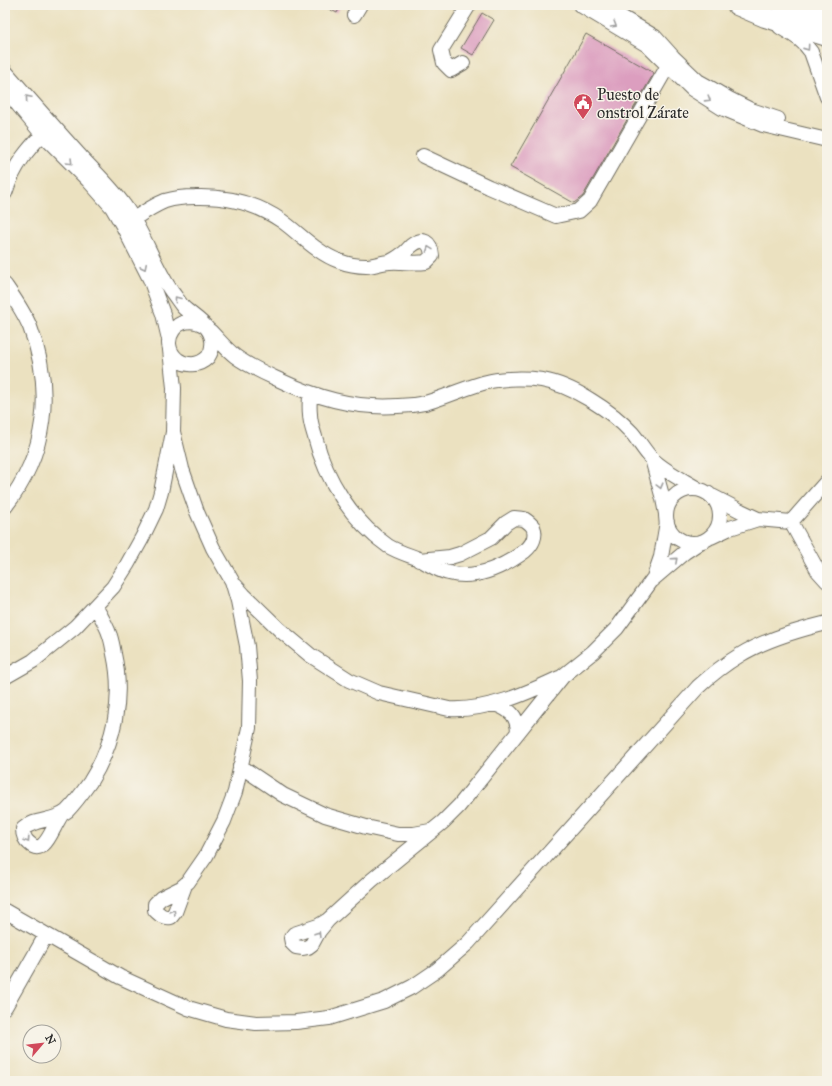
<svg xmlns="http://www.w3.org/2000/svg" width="832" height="1086" font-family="'IM FELL Great Primer',serif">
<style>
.building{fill:#dc9ebf}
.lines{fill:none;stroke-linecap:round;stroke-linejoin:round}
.minor-casing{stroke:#6e6b5f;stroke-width:16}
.highway-casing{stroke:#6e6b5f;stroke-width:22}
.minor{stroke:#fff;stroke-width:14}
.highway{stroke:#fff;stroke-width:20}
.oneway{stroke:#a0a0a0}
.labels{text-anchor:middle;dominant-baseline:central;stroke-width:3;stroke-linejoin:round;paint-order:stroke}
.poi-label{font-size:16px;fill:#2b2b2b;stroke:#f7f3e8;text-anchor:start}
</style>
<rect width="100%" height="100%" fill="#f7f3e8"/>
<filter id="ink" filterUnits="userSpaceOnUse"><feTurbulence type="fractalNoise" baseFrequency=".025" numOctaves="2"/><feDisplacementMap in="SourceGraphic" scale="8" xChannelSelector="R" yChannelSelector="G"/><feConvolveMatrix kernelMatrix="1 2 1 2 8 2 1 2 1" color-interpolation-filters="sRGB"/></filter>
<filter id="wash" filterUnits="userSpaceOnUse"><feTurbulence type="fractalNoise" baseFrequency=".012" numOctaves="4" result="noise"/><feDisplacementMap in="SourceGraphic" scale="16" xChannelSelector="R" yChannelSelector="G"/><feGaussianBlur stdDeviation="0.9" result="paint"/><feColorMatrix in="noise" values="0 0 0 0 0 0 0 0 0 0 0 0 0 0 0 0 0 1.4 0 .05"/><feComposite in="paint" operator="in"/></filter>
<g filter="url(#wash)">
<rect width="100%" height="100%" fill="#ebe1c0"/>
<g id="blocks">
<path class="building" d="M321,5H341L337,13Z
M482,13L494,20L473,55L461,48Z
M586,34L654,73L583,196L574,203L510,167Z"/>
</g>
</g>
<g filter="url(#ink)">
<use href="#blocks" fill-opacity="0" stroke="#6e6b5f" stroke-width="1"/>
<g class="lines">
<defs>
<path id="minor" d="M580,5L647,45L692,89L722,108L763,125L827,140
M601,5L655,37L673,57L698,81L707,86L729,99L751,110L778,119
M354,15L360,5
M780,27C793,35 802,39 811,52L827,97
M463,63L451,70L444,63L441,50L469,5
M5,71C30,100 56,129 81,157C96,173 112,188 124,205C144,232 153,265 172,292C176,297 179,302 183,307C194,318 215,327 212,346C212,350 210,354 208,357C203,362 196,365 189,364C185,364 181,362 178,360C156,343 178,309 205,326
M5,89L42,134L88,180L112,207L123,226L150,279L163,314L169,339
M423,156L489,187L556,216L579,211L590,201L673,57
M5,193C14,165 28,149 48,128
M123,226C137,217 150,207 165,201C175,198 185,197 195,197C226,196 256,203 282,221C300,234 317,253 339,261C347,264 357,266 366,266C374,266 382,262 390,262C402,261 413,264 426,262L432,256C431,242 423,236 411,246C408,249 405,253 401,255C398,258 394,259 390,262
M5,285C14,298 24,312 30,327C54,390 47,454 5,507
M210,331C218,339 226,349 235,356C247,365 262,372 275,378C315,397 353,409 398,406C407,406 416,405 425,403C447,397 468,386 491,381C505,378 528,378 542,380C572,385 612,411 632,433C639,441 645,452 653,460C666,472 683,480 698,489
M310,393C310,400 309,407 310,414C310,422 313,430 315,437C326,480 352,521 388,546C398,552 409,555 419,559C429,564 438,571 449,573C476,580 503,567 525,551C532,545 537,536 533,527C531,524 527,521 524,519L514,518L506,523L491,538L460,554L450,557L419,560
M173,432L182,469L197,512L213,548L232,581L238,601L247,646L250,681L249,728L235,792L224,821L206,856L188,882L181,888L161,898L155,904V910C160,915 163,918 171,917L175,912L185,885
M652,459L663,499L666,514
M666 516a27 27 0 1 1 54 0a27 27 0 1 1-54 0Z
M712,496L741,511L758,519L791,522L827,481
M791,522L818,571L827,581
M711,537L730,528L758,519
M653,580L661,557L667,522
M235,585L244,595L280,630L310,655L349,680L379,693L449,709C487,711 525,694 559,678
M5,677L33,661L75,627L95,606L113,587L127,565L142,538L156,509L161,492L173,432L174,388L170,350
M495,704C510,710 517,715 518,731
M240,766L283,795L325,815L366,827L398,834H414L430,831
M61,815C59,819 57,822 55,826C50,835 42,856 29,843C25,840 23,835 23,829C35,818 54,822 67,811C76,802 83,792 90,782C114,744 124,699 114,654C113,648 112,642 110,636C107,626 101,616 95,606
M5,911L120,977L188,1008L226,1019L256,1023L296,1022L329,1018L384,1001L412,987L437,970L468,943L698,687C711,675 725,664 740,655C766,639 798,630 827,623
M328,920L318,926L294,934L291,938L292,943L296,947L303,948L308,947L312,944L319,931L328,920L372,880L443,822L459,806L563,676L593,652L617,628L652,580L685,552L700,542
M5,1007L46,935"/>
<path id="highway" d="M737,5L765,17L827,36
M783,5L827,18"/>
</defs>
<use href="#minor" class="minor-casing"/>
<use href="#highway" class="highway-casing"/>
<use href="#minor" class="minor"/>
<use href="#highway" class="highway"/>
</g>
<defs><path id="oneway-chevron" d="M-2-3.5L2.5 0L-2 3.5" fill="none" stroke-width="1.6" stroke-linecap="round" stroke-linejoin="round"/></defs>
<g class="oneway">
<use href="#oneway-chevron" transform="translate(614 25) rotate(31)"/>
<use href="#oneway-chevron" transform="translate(807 48) rotate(55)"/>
<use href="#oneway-chevron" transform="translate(28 98) rotate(-131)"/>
<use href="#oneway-chevron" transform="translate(708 99) rotate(32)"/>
<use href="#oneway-chevron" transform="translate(70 162) rotate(45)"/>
<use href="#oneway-chevron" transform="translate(429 249) rotate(-110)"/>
<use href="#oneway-chevron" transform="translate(144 267) rotate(64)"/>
<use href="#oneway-chevron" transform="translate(177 299) rotate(-127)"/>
<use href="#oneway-chevron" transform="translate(660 486) rotate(75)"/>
<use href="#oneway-chevron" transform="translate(675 560) rotate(-42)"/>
<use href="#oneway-chevron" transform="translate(27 840) rotate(57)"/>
<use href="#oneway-chevron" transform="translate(173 912) rotate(-59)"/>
<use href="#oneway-chevron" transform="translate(318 934) rotate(-58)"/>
</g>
</g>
<defs>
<symbol id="civic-pin" viewBox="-11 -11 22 30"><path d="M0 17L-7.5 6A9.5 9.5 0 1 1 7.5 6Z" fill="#d1495b" stroke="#f7f3e8"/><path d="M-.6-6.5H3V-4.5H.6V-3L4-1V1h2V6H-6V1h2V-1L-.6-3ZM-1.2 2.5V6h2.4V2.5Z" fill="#fff"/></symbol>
</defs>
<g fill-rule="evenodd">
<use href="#civic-pin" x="572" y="92" width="22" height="30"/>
</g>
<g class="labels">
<g class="poi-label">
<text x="597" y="94">Puesto de<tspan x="597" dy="18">onstrol Zárate</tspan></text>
</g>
</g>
<rect width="832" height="1086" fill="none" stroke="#f7f3e8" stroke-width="20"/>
<g transform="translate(42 1044) rotate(62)"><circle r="19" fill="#f7f3e8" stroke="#a5a39c"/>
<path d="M0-3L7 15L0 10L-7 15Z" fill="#d1495b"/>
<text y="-6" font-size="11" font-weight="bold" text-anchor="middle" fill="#2b2b2b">N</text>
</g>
</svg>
